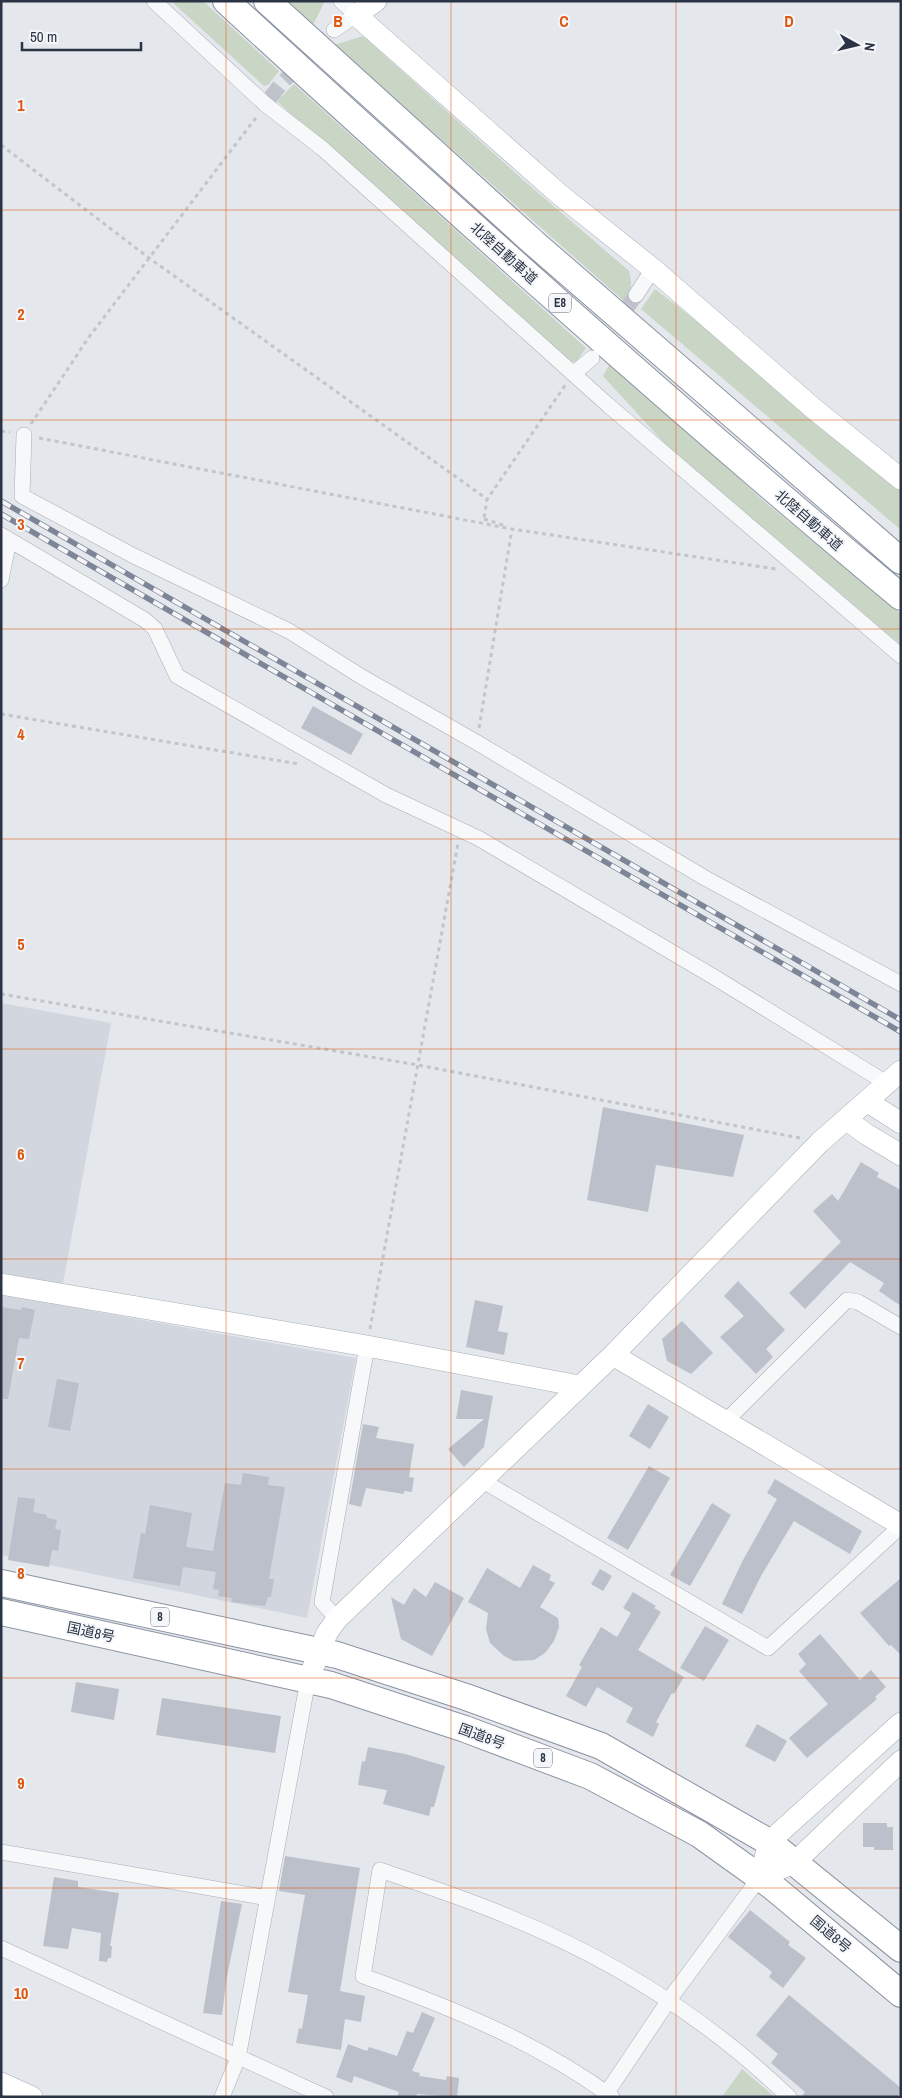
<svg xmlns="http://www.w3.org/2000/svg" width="902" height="2098" font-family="'Archivo Narrow','Noto Sans JP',sans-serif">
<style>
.built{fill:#d2d6de}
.green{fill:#c9d6c5}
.building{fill:#bbc0ca}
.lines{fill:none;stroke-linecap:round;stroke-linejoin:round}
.street-tunnel{stroke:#bfc3cb;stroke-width:15;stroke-dasharray:15 8;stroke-linecap:butt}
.street-casing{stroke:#a9aeb7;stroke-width:16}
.secondary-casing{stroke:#a9aeb7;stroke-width:22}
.highway-casing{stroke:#8b94a3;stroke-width:28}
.path{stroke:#c2c5cb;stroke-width:3;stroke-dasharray:4 4;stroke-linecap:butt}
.street{stroke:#f7f8fa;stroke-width:15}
.secondary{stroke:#fff;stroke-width:21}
.highway{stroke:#fff;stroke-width:26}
.rail-casing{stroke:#7d8696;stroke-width:5.5}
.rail{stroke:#f4f6f9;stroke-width:4;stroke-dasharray:11;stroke-linecap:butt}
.grid{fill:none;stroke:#df570f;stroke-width:1;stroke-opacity:0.55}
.labels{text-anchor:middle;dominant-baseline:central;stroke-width:4;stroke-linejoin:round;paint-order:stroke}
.shield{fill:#f4f6f9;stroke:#676e7b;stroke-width:1}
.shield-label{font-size:12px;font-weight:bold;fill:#2b3445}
.street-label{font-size:14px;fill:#2b3445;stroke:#f4f6f9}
.grid-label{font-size:16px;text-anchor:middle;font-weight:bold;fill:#df570f;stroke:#f4f6f9;stroke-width:4;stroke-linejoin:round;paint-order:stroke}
</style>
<rect width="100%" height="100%" fill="#e4e7ec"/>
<path class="built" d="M1,1003L111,1023L59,1305L356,1358L307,1618L1,1555Z"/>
<path class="green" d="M171,1H203L279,71L268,85L264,86Z
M287,1H325L313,25Z
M363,36L521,178L629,271C632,283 633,291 624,301L334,45Z
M294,84L586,348L577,361L565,364L347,167L277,101Z
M655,289L733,349L901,488V530L641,309Z
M612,360L766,503L901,614V645L667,446L603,376Z
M742,2069L775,2097H722Z"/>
<path class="building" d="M313,706L363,734L351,755L301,728Z
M603,1107L744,1135L733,1177L656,1165L648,1212L587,1200Z
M861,1162L879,1173L877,1177L901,1190V1306L879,1291L884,1283L850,1262L805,1309L789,1293L841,1242L813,1211L832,1194L838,1201Z
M738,1281L785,1330L766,1349L773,1357L756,1374L720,1337L744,1316L724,1296Z
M475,1300L503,1306L498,1331L508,1333L504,1355L466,1347Z
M1,1307L21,1310L22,1307L35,1310L29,1339L19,1338L8,1399H1Z
M682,1321L713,1353L691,1374L667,1361L662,1339Z
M57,1379L79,1383L70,1431L48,1427Z
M461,1390L493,1396L484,1447L464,1467L448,1449L484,1419H456Z
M648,1404L669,1417L650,1449L629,1436Z
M363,1424L379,1427L376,1438L414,1444L409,1477L414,1478L412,1492L404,1491V1494L366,1488L361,1507L349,1504Z
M649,1466L670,1478L628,1550L607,1538Z
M243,1473L269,1477L268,1485L285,1487L269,1579H274L271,1597H268L265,1606L231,1602L232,1598L218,1596L219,1590L213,1589L216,1572L183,1567L180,1586L133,1578L141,1533L145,1534L150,1505L192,1513L186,1547L213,1551L225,1483L241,1485Z
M775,1479L862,1531L850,1554L794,1521L761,1576L742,1614L722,1604L742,1562L777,1499L767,1493Z
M18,1497L35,1499L33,1512L47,1515V1518L57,1520L55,1529L61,1530L58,1551L52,1550L49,1567L8,1560Z
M712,1503L731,1515L690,1586L670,1575Z
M533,1565L551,1575L549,1580L555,1583L540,1607L558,1618L559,1627L554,1641L545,1653L534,1660L514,1661L504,1656L490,1643L486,1629L488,1613L468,1602L487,1568L520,1588Z
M600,1569L612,1576L603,1591L591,1584Z
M901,1578V1655L891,1645L889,1646L860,1613Z
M435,1582L464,1598L432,1656L401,1639L391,1597L404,1605L414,1588L426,1597Z
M633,1592L656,1606L654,1608L661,1612L638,1650L684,1677L674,1694L672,1693L656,1722L659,1724L653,1737L626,1722L633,1708L597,1687L586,1707L566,1696L582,1667L579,1665L601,1627L617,1637L631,1613L623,1608Z
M705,1626L729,1640L704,1681L680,1668Z
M820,1634L860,1680L871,1670L886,1687L875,1697L877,1699L807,1758L789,1738L828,1704L799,1671L806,1664L798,1654Z
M76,1682L119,1689L114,1720L71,1712Z
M162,1698L281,1716L275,1753L156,1735Z
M757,1724L787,1741L775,1762L745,1746Z
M368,1747L405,1754L445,1766L434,1807H431L429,1816L383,1804L387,1790L358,1785L362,1761L365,1762Z
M863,1823H887V1827H893V1850H874V1847H863Z
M285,1856L360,1868L340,1991L365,1996L361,2022L345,2019L341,2050L296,2043L299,2028L302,2029L308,1995L288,1992L305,1895L279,1891Z
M54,1877L78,1881V1887L119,1893L110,1946H112L111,1958H108L107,1962L99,1961L101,1933L72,1928L68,1949L43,1946Z
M221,1901L242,1904L227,1976L222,2015L203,2013Z
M750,1910L790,1942L788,1945L806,1958L783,1988L769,1977L772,1972L728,1937Z
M789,1995L901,2088V2092L897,2097H801L805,2092L771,2063L778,2054L756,2035Z
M422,2012L435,2018L412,2071L420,2073L419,2076L446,2080L447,2076L459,2078L457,2097L417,2094L416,2097H397L399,2092L354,2076L352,2083L336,2077L348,2044L367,2051L369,2047L397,2056L407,2031L413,2033Z"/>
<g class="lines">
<path class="street-tunnel" d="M270,98L281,84L334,30
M600,346L636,295"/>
<defs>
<path id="street" d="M154,1L265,104L323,149L608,405L901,656
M334,30L356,15L341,1
M636,295L653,269
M573,374L592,358
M24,435L22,496L132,555L289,631L362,677L476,742L705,878L901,984
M1,535L145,620L155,629L177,676L386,795L478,838L714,977L888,1084
M1,580L9,540
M726,1421L847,1300L858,1302L901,1327
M483,1481L768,1648L901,1526
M337,1619L322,1602L367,1346
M1,1852L268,1898
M1,1948L326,2097
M222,2097L238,2058L308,1680
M604,2097L669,2000L760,1877
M612,2097C537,2042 450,2007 363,1976L380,1870C423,1885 467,1899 509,1917C612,1959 709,2020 789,2097"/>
<path id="secondary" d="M376,1L356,15L559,194L653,269L814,409L901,479
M868,1102L901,1123
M847,1120L866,1134L901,1155
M1,1284L367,1346L579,1386
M613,1355L901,1525
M308,1680L327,1633L337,1619L613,1355L820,1142L901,1071
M760,1877L769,1842L901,1723
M760,1877L794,1863L901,1761
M1,2083L32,2097"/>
<path id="highway" d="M226,1C447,204 670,405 901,597
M267,1L534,243L901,561
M1,1583L337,1655L466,1697L601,1746L769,1842L901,1949
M1,1612L331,1685L465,1729L590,1776L699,1834L773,1887L901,1994"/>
</defs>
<use href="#street" class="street-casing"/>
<use href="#secondary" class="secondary-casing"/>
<use href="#highway" class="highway-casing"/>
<path class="path" d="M1,145L149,258L487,499L484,519
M31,424L89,337L258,115
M1,431L10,432
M39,438L512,529L776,569
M486,501L566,384
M484,519L503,525
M1,714L299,764
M479,728L512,529
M1,994L418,1065L800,1138
M370,1329L458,843"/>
<use href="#street" class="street"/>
<use href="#secondary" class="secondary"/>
<use href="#highway" class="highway"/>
<defs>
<path id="rail" d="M1,501L901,1020
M1,514L901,1032"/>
</defs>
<use href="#rail" class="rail-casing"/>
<use href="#rail" class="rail"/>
</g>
<path class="grid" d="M226,1V2097M451,1V2097M676,1V2097M1,210H901M1,420H901M1,629H901M1,839H901M1,1049H901M1,1259H901M1,1469H901M1,1678H901M1,1888H901"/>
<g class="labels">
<g class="shield">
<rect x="549" y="293.5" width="22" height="19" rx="4"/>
<rect x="151" y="1607.5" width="18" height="19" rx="4"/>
<rect x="534" y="1748.5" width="18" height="19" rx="4"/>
</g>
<g class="shield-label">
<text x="560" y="303">E8</text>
<text x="160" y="1617">8</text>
<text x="543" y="1758">8</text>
</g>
<g class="street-label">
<text transform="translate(504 253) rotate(42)">北陸自動車道</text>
<text transform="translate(809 520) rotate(41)">北陸自動車道</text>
<text transform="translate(91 1632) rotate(12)">国道8号</text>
<text transform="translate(482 1736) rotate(20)">国道8号</text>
<text transform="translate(831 1934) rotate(40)">国道8号</text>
</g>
</g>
<g class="grid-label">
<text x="338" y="27">B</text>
<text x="564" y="27">C</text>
<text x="789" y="27">D</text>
<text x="21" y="111">1</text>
<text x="21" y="320">2</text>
<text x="21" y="530">3</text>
<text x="21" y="740">4</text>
<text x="21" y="950">5</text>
<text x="21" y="1160">6</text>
<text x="21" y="1369">7</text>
<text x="21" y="1579">8</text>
<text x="21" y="1789">9</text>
<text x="21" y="1999">10</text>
</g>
<rect width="902" height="2098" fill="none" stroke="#2b3445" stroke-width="5"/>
<g transform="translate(857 45) rotate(98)" stroke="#f4f6f9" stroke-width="4" paint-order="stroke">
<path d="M0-4L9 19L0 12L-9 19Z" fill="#2b3445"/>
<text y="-8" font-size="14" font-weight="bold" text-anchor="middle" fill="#2b3445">N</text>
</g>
<path d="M22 42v8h119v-8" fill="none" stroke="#2b3445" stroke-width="2.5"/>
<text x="30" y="42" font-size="15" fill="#2b3445" stroke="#f4f6f9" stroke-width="4" paint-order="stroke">50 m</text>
</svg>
